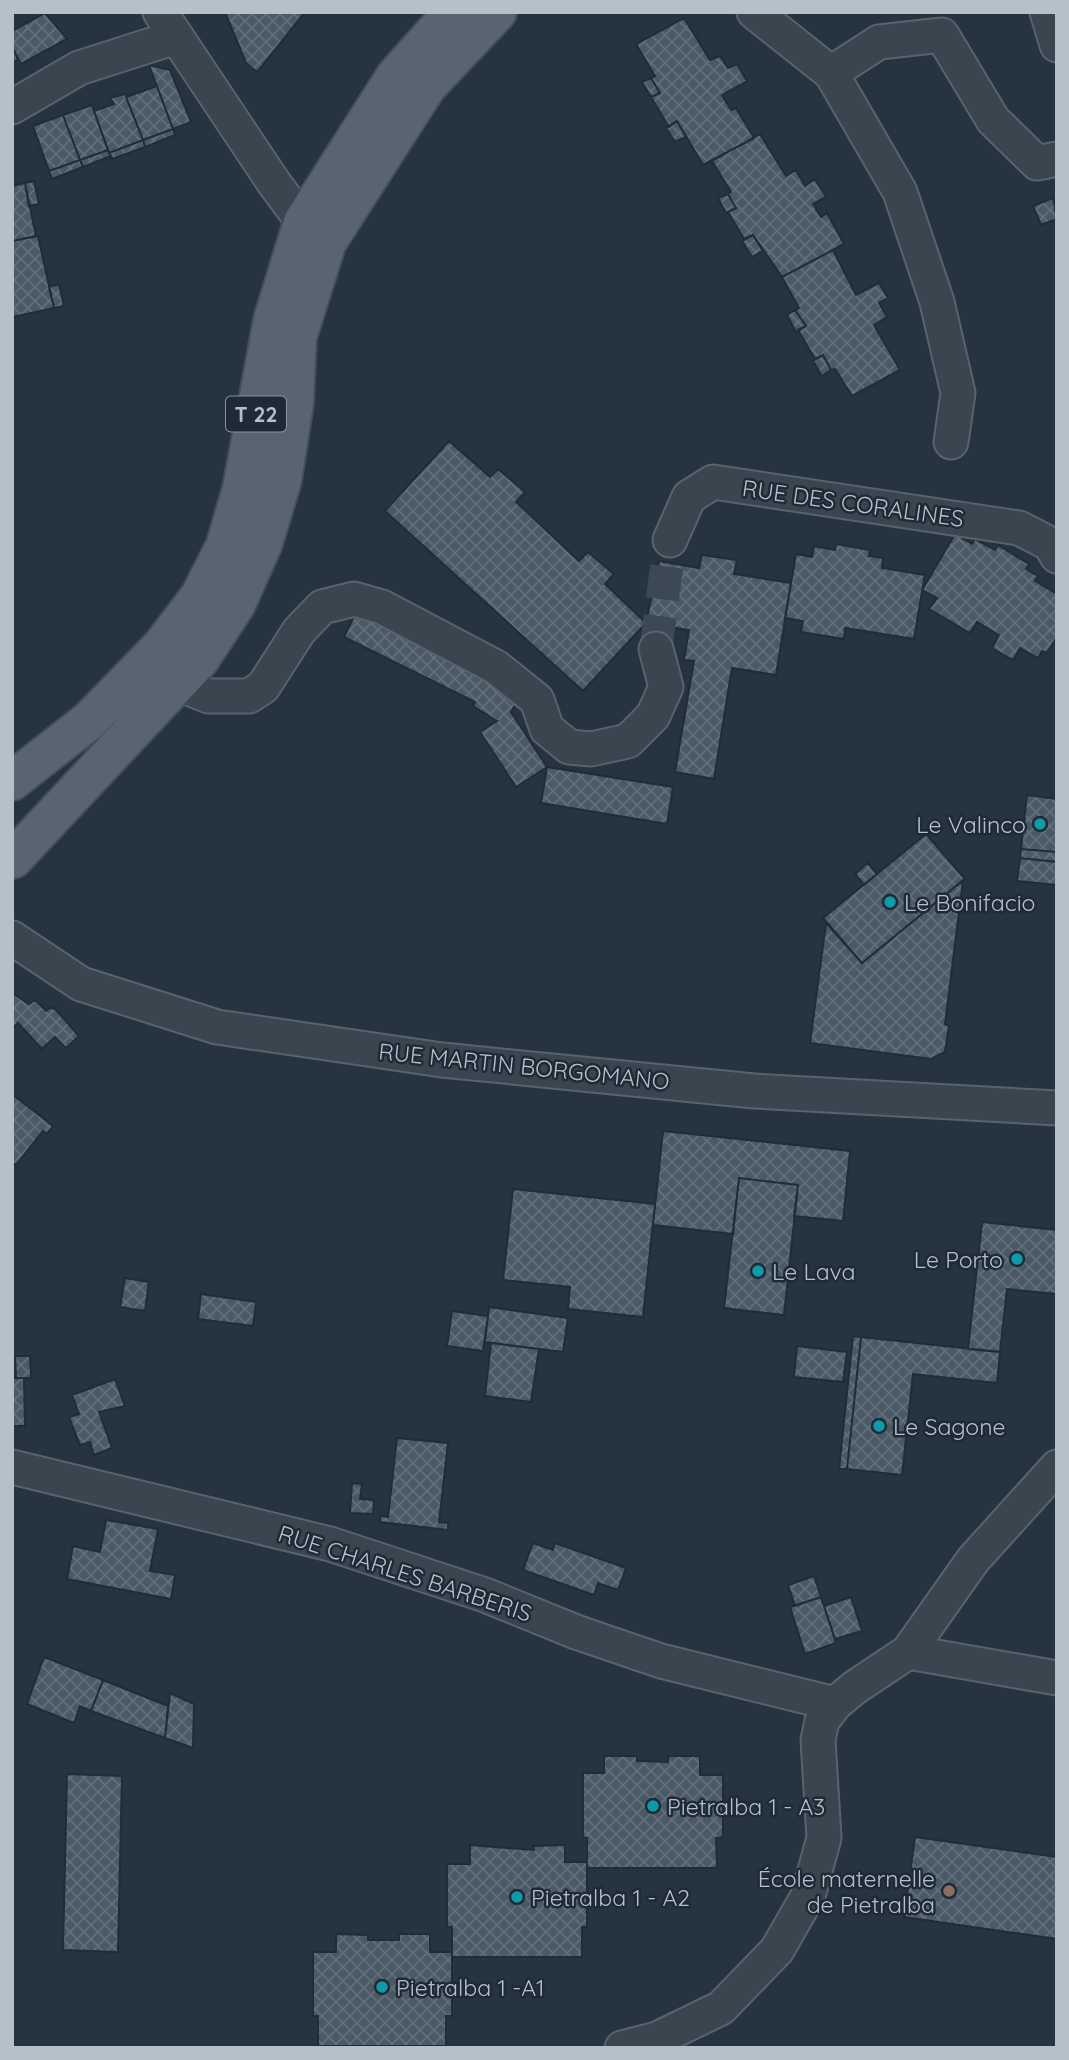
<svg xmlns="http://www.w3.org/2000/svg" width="1069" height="2060" font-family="Quicksand,sans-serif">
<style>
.building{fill:url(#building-cross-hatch);stroke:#202c37;stroke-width:2}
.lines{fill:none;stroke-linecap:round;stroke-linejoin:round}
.minor-tunnel{stroke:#3c4855;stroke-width:33;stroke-dasharray:33 17;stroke-linecap:butt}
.minor-casing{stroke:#58636d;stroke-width:37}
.primary-casing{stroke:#434e59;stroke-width:42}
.minor{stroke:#3a4550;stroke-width:33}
.primary{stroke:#586470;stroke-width:38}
.culture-dot{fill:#0f9aa8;stroke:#1e2a35;stroke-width:2.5}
.education-dot{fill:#8d6e63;stroke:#1e2a35;stroke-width:2.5}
.labels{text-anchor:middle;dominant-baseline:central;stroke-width:5;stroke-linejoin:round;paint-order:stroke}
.shield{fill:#1e2a35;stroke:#88939d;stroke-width:2}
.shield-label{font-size:21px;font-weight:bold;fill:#b6c0ca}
.street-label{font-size:23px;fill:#b6c0ca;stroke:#1e2a35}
.poi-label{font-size:23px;fill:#b6c0ca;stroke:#1e2a35;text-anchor:start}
</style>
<defs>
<pattern id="building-cross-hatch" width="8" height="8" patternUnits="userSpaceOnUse" patternTransform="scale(1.75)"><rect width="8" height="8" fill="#4a5966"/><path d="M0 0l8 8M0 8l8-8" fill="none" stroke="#626f7b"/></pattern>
</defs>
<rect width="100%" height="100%" fill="#263340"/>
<path class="building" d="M225,12H305L257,72L246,63Z
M45,13L67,39L21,64L12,47V31Z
M684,18L710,60L720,56L728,68L737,64L747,81L722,95L731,110L736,108L754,138L703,165L677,121L669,127L651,97L660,93L651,78L655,76L636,44Z
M12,47L18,60L12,62Z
M149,65L170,70L191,122L173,129Z
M651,78L660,93L651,97L642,82Z
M157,86L173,129L143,140L126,97Z
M125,94L143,140L109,153L94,111L114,104L110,98Z
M92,105L108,150L80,160L63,115Z
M63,115L80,160L49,171L33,126Z
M677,121L686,137L675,142L666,128Z
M173,129L175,135L145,147L143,140Z
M760,134L786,176L796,170L805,186L815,179L826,197L813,204L821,217L827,213L844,244L782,277L753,235L744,239L728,212L736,208L728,194L731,192L712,161Z
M143,140L145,147L112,159L109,153Z
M108,150L111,156L83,167L80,160Z
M80,160L83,167L52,179L49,171Z
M34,181L39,204L29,206L25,183Z
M25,183L36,236L12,241V186Z
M728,194L736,208L726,213L718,198Z
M1053,198L1057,219L1041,225L1033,206Z
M753,235L763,251L752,257L742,241Z
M38,236L54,308L13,317L12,241Z
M833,250L856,295L879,283L888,298L879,303L887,317L874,325L900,370L852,396L835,369L831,370L823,355L815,359L798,330L806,326L795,310L799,308L782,277Z
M59,284L64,306L54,308L49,287Z
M795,310L806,326L796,332L787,315Z
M823,355L831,370L822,376L813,361Z
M449,441L490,477L498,469L525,492L516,502L579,561L588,552L614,574L605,584L646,623L583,691L385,511Z
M955,534L972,544L975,539L995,550L998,545L1029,564L1026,569L1038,576L1035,581L1057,594V637L1047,653L1042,651L1038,658L1020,648L1013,660L992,648L999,635L977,622L970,633L929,609L937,598L922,590Z
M836,544L870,550L869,556L883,558L882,568L925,575L914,639L845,628L844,639L801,632L803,621L785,618L796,554L812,557L814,546L835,550Z
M702,555L737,560L734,574L791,583L776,675L732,668L714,779L675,772L694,661L684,660L689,630L646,623L659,561L699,568Z
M356,612L502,688L518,700L511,712L547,767L516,787L480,732L497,721L473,706L475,702L344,637Z
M547,767L673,787L667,824L541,803Z
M1027,795L1057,799V852L1021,849Z
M926,834L965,879L862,963L823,918Z
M1021,849L1057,852V862L1020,858Z
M1020,858L1057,862V885L1017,881Z
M868,863L877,874L864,885L855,874Z
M963,880L945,1024L949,1026L945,1052L931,1059L810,1043L826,923L862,963Z
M12,993L29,1004L35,1000L46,1011L51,1007L56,1010L79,1036L66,1048L55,1037L42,1049L18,1023L12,1029Z
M12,1094L53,1126L47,1134L43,1131L16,1165L12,1162Z
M663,1131L850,1151L843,1221L794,1216L798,1185L739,1178L733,1234L653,1225Z
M739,1178L798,1185L784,1315L724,1308Z
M513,1189L655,1204L643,1317L568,1309L570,1287L503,1280Z
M982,1222L1057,1230V1294L1007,1289L1000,1352L968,1349Z
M125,1278L149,1282L145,1311L120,1307Z
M201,1294L256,1302L253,1326L198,1319Z
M489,1307L568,1318L563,1352L485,1342Z
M452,1311L488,1316L483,1351L447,1346Z
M853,1336L861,1337L847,1469H839Z
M861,1337L1000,1352L997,1383L913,1374L902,1475L847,1469Z
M491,1343L539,1349L531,1402L485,1396Z
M797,1346L847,1352L843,1382L794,1377Z
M15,1356H30L31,1378H16Z
M12,1378H24L25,1426H12Z
M115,1379L125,1406L99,1412L112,1448L94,1455L90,1442L80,1445L69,1417L79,1414L72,1395Z
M397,1438L448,1443L439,1522L448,1523V1530L380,1522V1516L388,1517Z
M352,1483L362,1484L360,1499L374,1500L373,1514L350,1513Z
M106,1520L158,1529L150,1571L175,1575L171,1599L67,1579L73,1546L100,1552Z
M533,1543L553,1550L555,1543L626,1568L618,1590L598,1583L594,1595L523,1570Z
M814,1576L821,1597L795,1606L788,1585Z
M821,1597L836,1643L805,1654L790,1607Z
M851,1597L862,1631L835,1639L824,1606Z
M44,1657L103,1680L91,1711L80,1706L74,1723L27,1704Z
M103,1680L168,1706L165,1738L91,1711Z
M170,1693L194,1704L193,1748L165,1738Z
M604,1756H637V1761L668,1762V1756H700V1775H723V1837L716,1838L717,1868H587V1838L583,1837V1773H604Z
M67,1774L122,1776L118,1952L63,1950Z
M915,1837L1057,1857V1939L904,1917Z
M470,1845L534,1850L533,1846L565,1845V1862H587V1927H582V1957H452V1927H447V1864H470Z
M336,1934L368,1935V1940H399V1934H430V1952H452V2016H446V2046H318V2016H313V1952H336Z"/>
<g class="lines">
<path class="minor-tunnel" d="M656,649L670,540"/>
<defs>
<path id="minor" d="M160,12L274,183L303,222L323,238
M754,12L831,73
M1047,12L1057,45
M12,107L79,68L176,37
M951,442L958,393L937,302L900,192L831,73L879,42L942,35L993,120L1037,163L1057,159
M670,540L689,497L713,482L1019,528L1050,544L1057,556
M177,683L208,696H249L263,687L299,631L322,607L354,599L382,607L496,667L537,700L547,729L569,747L591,749L628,741L653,716L666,687L656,649
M12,938L81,984L217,1027L442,1060L754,1091L1057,1108
M12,1467L330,1544L485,1595L576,1632L661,1661L835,1704
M908,1652L1057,1678
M622,2048L657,2039L721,2008L777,1950L808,1896L824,1838L818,1740L822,1721L835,1704L854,1688L908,1652L973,1560L1057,1467"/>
<path id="primary" d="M12,781L90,720L162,646L200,596L225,547L242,489L273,320L303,222L395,77L453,12
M13,859L200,659L236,604L263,543L282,480L294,403L297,337L327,242L427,86L497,12"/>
</defs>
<use href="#minor" class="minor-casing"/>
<use href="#primary" class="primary-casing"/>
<use href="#minor" class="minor"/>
<use href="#primary" class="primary"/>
</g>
<g class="culture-dot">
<circle cx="1040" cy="824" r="7"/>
<circle cx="890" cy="902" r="7"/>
<circle cx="1017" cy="1259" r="7"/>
<circle cx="758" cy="1271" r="7"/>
<circle cx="879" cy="1426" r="7"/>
<circle cx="653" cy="1806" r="7"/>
<circle cx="517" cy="1897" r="7"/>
<circle cx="382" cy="1987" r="7"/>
</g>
<circle class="education-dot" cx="949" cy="1891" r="7"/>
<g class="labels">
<rect class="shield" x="226" y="396.5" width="60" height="35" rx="5"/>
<g class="shield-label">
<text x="256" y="414">T 22</text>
</g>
<g class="street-label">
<text transform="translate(853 503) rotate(8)">RUE DES CORALINES</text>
<text transform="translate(524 1066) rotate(6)">RUE MARTIN BORGOMANO</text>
<text transform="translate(405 1573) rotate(18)">RUE CHARLES BARBERIS</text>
</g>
<g class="poi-label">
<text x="1026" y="824" text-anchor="end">Le Valinco</text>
<text x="904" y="902">Le Bonifacio</text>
<text x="1003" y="1259" text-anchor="end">Le Porto</text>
<text x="772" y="1271">Le Lava</text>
<text x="893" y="1426">Le Sagone</text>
<text x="667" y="1806">Pietralba 1 - A3</text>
<text x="935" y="1878" text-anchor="end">École maternelle<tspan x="935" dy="26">de Pietralba</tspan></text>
<text x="531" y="1897">Pietralba 1 - A2</text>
<text x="396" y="1987">Pietralba 1 -A1</text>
</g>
</g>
<rect width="1069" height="2060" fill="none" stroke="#b6c0ca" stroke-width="28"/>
</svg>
